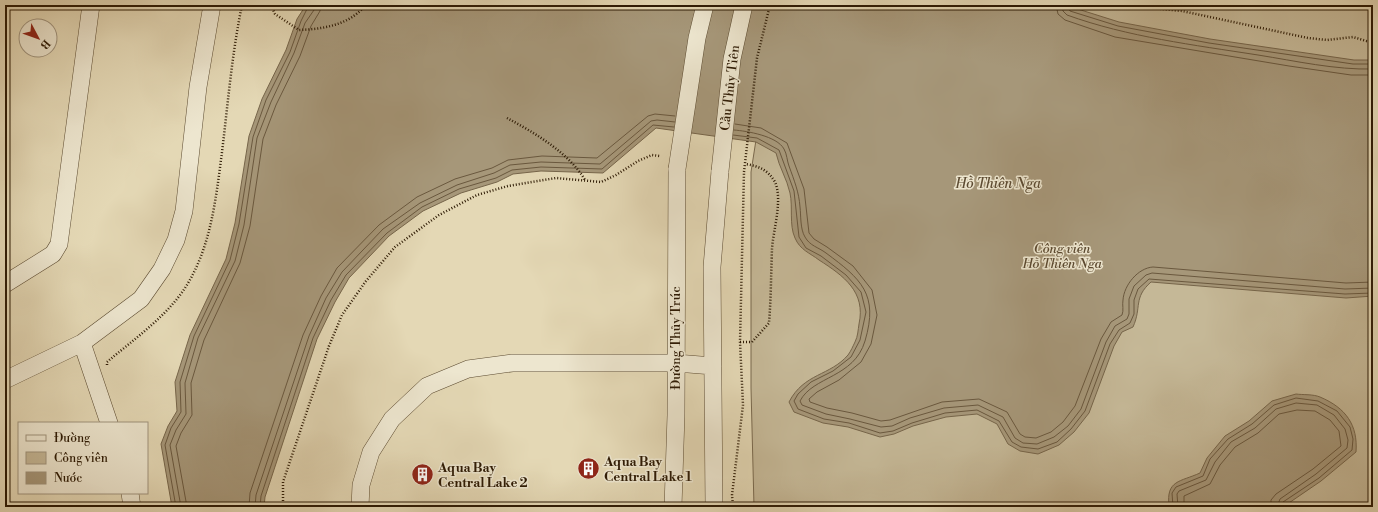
<svg xmlns="http://www.w3.org/2000/svg" width="1378" height="512" font-family="'Libre Bodoni',serif">
<style>
.green{fill:#c5b897;stroke:#79694e}
.water{fill:#a69779;stroke:#76654a}
.lines{fill:none;stroke-linecap:round;stroke-linejoin:round}
.shore{stroke:#6a583e;stroke-width:1}
.minor-casing{stroke:#5b4a30;stroke-width:18}
.path{stroke:#2d1a04;stroke-width:2.5;stroke-dasharray:1 2;stroke-linecap:butt}
.minor{stroke:#ede6cf;stroke-width:17}
.minor-bridge-casing{stroke:#5b4a30;stroke-width:18;stroke-linecap:butt}
.path-bridge{stroke:#2d1a04;stroke-width:2.5;stroke-dasharray:1 2;stroke-linecap:butt}
.minor-bridge{stroke:#ede6cf;stroke-width:17}
.labels{text-anchor:middle;dominant-baseline:central;stroke-width:3;stroke-linejoin:round;paint-order:stroke}
.street-label{font-size:13px;fill:#2d1a04;stroke:#ede6cf}
.park-label{font-size:13px;font-style:italic;fill:#5b4930;stroke:#ede6cf}
.poi-label{font-size:13px;font-weight:bold;fill:#2d1a04;stroke:#ede6cf;text-anchor:start}
.water-label{font-size:14px;font-style:italic;fill:#5d4c33;stroke:#ede6cf}
</style>
<rect width="100%" height="100%" fill="#e4d8b5"/>
<filter id="stains"><feTurbulence type="fractalNoise" baseFrequency=".005" numOctaves="4"/><feColorMatrix values="0 0 0 0 .2 0 0 0 0 .09 0 0 0 0 .02 0 0 0 .5 -.17"/></filter>
<radialGradient id="worn" r=".72"><stop offset=".6" stop-color="#630" stop-opacity="0"/><stop offset="1" stop-color="#630" stop-opacity=".3"/></radialGradient>
<path class="green" d="M777,5H1373V507H754L751,388V172Z"/>
<path class="water" d="M306,5H1065L1119,22L1210,39L1354,60H1373V296L1346,298L1151,282C1133,298 1142,307 1133,327L1122,332L1114,346L1089,413L1074,432L1059,445L1038,454L1020,451L1008,444L997,424L977,414L946,417L913,426L894,434L880,437L848,427L823,423L794,412L789,402C804,373 830,376 848,355C851,351 853,346 855,342C858,336 858,330 859,324C866,292 844,276 819,260C810,253 800,250 795,238C789,225 793,207 790,193C787,179 779,167 776,153L756,142L656,128L603,173L541,171L513,174L497,182L461,193L423,211L389,236L349,278L335,302L317,339L265,497L264,507H172L161,444L168,426L177,411L175,382L190,335L226,259L235,223L249,136L262,99L286,50L297,19Z
M1296,394C1303,395 1313,394 1320,397C1346,408 1358,425 1356,452L1321,481L1283,507L1169,506C1166,480 1180,482 1200,473L1207,458L1225,436L1249,421L1272,401Z"/>
<g class="lines">
<path class="shore" d="M1056,5L1058,14L1065,20L1115,37L1289,66L1351,75H1373
M1062,5L1063,11L1067,15C1128,37 1194,45 1258,55C1296,61 1335,70 1373,69
M1067,5L1070,11L1118,26L1209,43L1353,64H1373
M735,124L761,128L787,143L804,189L809,233L814,239L827,247L853,266L872,290L877,315L871,344L861,362L839,380L817,392L809,399L810,402L827,408L852,413L881,421L890,420L942,402L979,399L1007,412L1020,434L1025,437L1036,438L1051,432L1063,422L1075,406L1101,339L1111,322L1122,315C1124,310 1122,305 1123,300C1124,285 1138,268 1153,267L1346,283L1373,282
M734,130C747,131 777,136 784,149C787,154 787,161 789,166C794,180 799,192 800,207C801,215 800,229 805,237C810,246 818,247 826,253C861,279 879,294 865,341C854,378 813,376 800,401L802,405L826,414L850,419L881,427L892,426L910,418L944,408L978,405L1003,417L1015,438L1023,443L1037,444L1054,437L1068,426L1081,409L1106,342L1115,326L1127,319L1129,314V299L1134,286L1146,275L1152,273L1345,289L1373,288
M733,135L757,138L779,150L794,191L799,237L806,248L821,256L846,275L861,292L866,312L860,340L851,357L833,371L811,382L798,394L794,401L798,409L824,419L849,423L880,433L893,431L912,423L945,413L977,410L999,421L1012,442L1021,447L1038,449L1057,442L1071,429L1085,411L1110,344L1119,330L1130,323L1134,314V300L1138,289L1149,279L1345,294L1373,293
M176,507L165,445L171,428L181,412L180,382L194,336L230,260L239,224L253,137L266,100L290,52L301,21L309,5
M181,507L170,445L176,430L186,414L185,383L198,338L235,261L244,225L257,138L271,102L294,53L305,23L314,10V5
M187,507L176,446L181,433L192,415L191,383L204,340L240,263L250,226L263,139L276,105L300,56L311,26L320,11L321,5
M249,507L250,493L303,335L321,296L337,268L379,225L417,197L455,179L492,168L508,160L542,156L597,158L648,116L655,114L675,116
M255,507L256,495L309,336L326,298L342,272L383,229L420,203L457,185L494,173L510,165L541,162L600,164L651,121L657,120L675,122
M260,507L261,496L313,338L331,300L346,275L387,233L422,207L459,189L496,178L512,170L541,167L602,169L653,125L674,127
M1173,507L1172,493L1176,487L1203,476L1210,459L1228,439L1252,424L1274,405L1296,398L1318,401L1337,411L1350,427L1353,439L1352,450L1319,478L1283,502L1282,507
M1178,507L1177,494L1179,491L1206,480L1215,462L1231,442L1255,428L1276,409L1296,403L1317,405L1334,415L1345,429L1348,440L1347,448L1316,474L1280,499L1277,507
M1184,507V496L1210,484L1220,465L1235,447L1258,433L1279,414L1297,410L1315,411L1330,420L1339,431L1341,446L1313,469L1276,494L1271,500V507"/>
<defs>
<path id="minor" d="M5,284L53,254L59,244L91,5
M82,343L109,423
M5,380L82,343L141,299L162,269L176,240L184,211L198,87L212,5
M130,493L132,507
M360,507L361,485L371,452L392,419L427,386L468,369L512,363H676L713,366
M673,507L676,415L677,169
M714,507L712,267L720,171"/>
</defs>
<use href="#minor" class="minor-casing"/>
<path class="path" d="M271,5L275,14L299,30C324,29 349,25 366,5
M1121,5L1182,11L1308,38L1327,40L1353,37L1373,43
M507,118C535,133 569,153 585,180
M740,342H752L769,323C771,299 771,274 772,249C773,231 783,200 775,182C768,170 759,166 745,164
M107,365V362C133,340 166,317 185,288C211,248 216,198 222,152C228,103 232,53 242,5
M283,507V482L329,346L342,315L366,281L395,247L439,215L477,195L508,186L556,178L601,182L616,175L638,161L652,155L660,156
M733,507L732,495L743,405L740,342L744,172"/>
<use href="#minor" class="minor"/>
<defs>
<path id="minor-bridge" d="M677,169L697,38L705,5
M720,171L732,59L744,5"/>
</defs>
<use href="#minor-bridge" class="minor-bridge-casing"/>
<path class="path-bridge" d="M744,172L757,58L770,5"/>
<use href="#minor-bridge" class="minor-bridge"/>
</g>
<defs>
<symbol id="building-disc" viewBox="-11 -11 22 22"><circle r="9.5" fill="#8f2418" stroke="#ede6cf"/><path d="M-4-6H4V6H1V3H-1V6H-4ZM-2.5-4.3h1.7v1.8h-1.7ZM.8-4.3h1.7v1.8H.8ZM-2.5-1h1.7V.8h-1.7ZM.8-1h1.7V.8H.8Z" fill="#fff"/></symbol>
</defs>
<g fill-rule="evenodd">
<use href="#building-disc" x="576" y="456" width="25" height="25"/>
<use href="#building-disc" x="410" y="462" width="25" height="25"/>
</g>
<g class="labels">
<g class="street-label">
<text transform="translate(730 88) rotate(-83)">Cầu Thủy Tiên</text>
<text transform="translate(676 338) rotate(-90)">Đường Thủy Trúc</text>
</g>
<g class="park-label">
<text x="1062" y="249">Công viên<tspan x="1062" dy="15">Hồ Thiên Nga</tspan></text>
</g>
<g class="poi-label">
<text x="604" y="462">Aqua Bay<tspan x="604" dy="15">Central Lake 1</tspan></text>
<text x="438" y="468">Aqua Bay<tspan x="438" dy="15">Central Lake 2</tspan></text>
</g>
<g class="water-label">
<text x="998" y="184">Hồ Thiên Nga</text>
</g>
</g>
<rect width="1378" height="512" fill="none" stroke="#e4d8b5" stroke-width="20"/>
<rect x="6" y="6" width="1366" height="500" fill="none" stroke="#2d1a04" stroke-width="2"/>
<rect x="10" y="10" width="1358" height="492" fill="none" stroke="#2d1a04"/>
<rect x="18" y="422" width="130" height="72" fill="#ede6cf" stroke="#a0947e"/>
<rect x="26" y="435" width="20" height="6" fill="#ede6cf" stroke="#a0947e"/>
<text x="54" y="442" font-size="12" fill="#2d1a04">Đường</text>
<rect x="26" y="452" width="20" height="12" fill="#c5b897" stroke="#a0947e"/>
<text x="54" y="462" font-size="12" fill="#2d1a04">Công viên</text>
<rect x="26" y="472" width="20" height="12" fill="#a69779" stroke="#a0947e"/>
<text x="54" y="482" font-size="12" fill="#2d1a04">Nước</text>
<g transform="translate(38 38) rotate(131)"><circle r="19" fill="#ede6cf" stroke="#a0947e"/>
<path d="M0-3L7 15L0 10L-7 15Z" fill="#8f2418"/>
<text y="-6" font-size="11" font-weight="bold" text-anchor="middle" fill="#2d1a04">B</text>
</g>
<rect width="100%" height="100%" filter="url(#stains)"/>
<rect width="100%" height="100%" fill="url(#worn)"/>
</svg>
